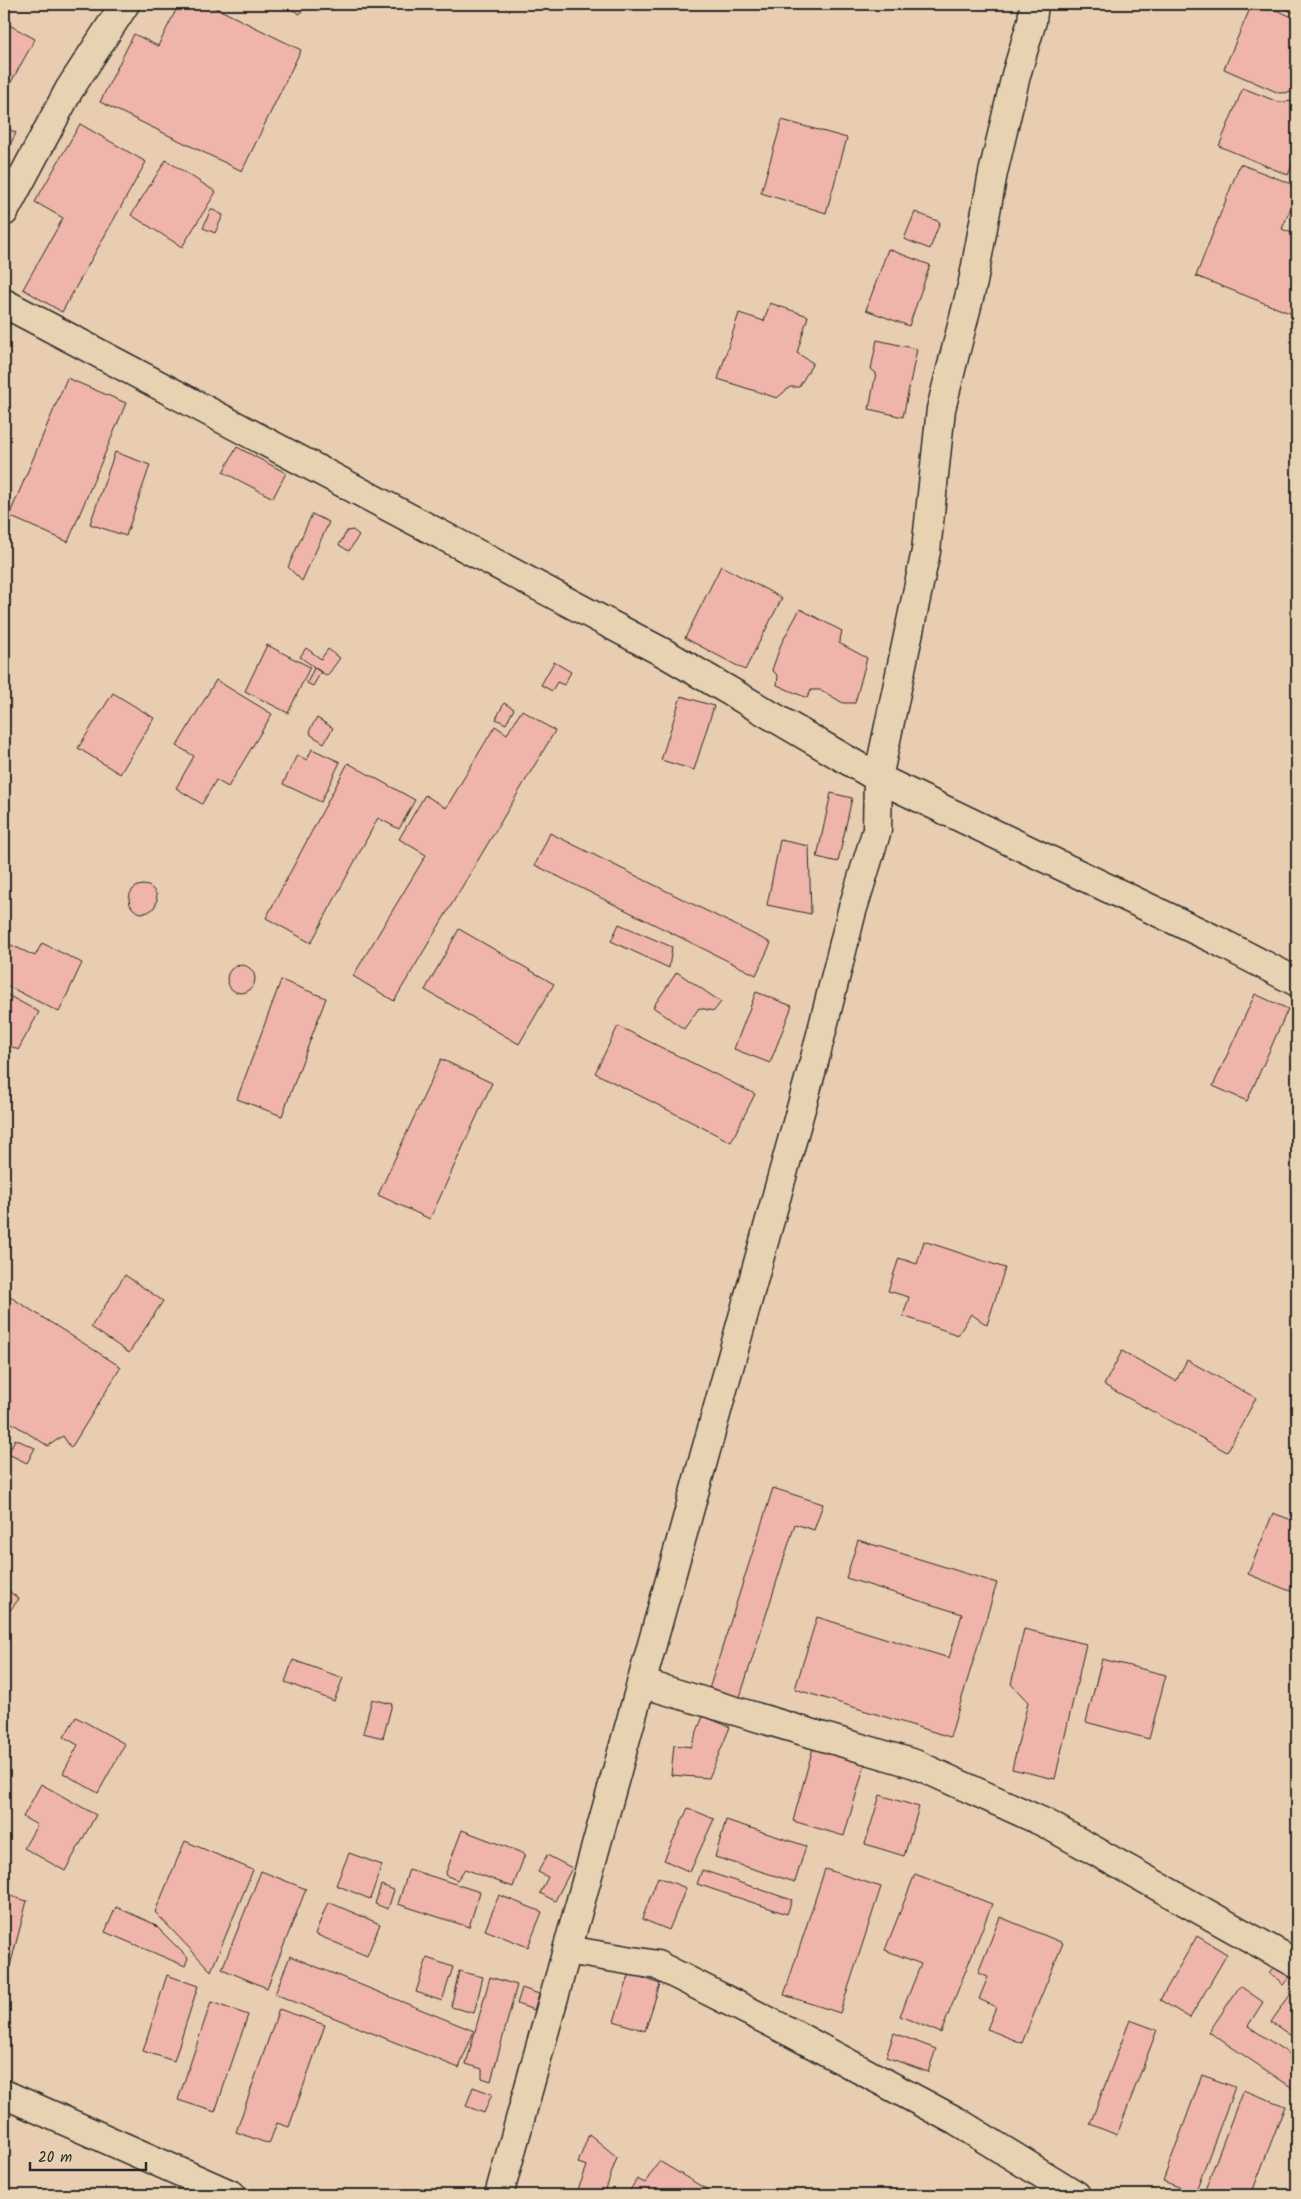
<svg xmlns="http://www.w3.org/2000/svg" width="1301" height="2199" font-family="Kalam,sans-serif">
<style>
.building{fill:#efb5aa;stroke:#2b2b2b}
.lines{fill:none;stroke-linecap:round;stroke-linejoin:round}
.minor-casing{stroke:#2b2b2b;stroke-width:31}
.minor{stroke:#e7d3b1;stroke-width:28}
</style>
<rect width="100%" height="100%" fill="#e9cdb0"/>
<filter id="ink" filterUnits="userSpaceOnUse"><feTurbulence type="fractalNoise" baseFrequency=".02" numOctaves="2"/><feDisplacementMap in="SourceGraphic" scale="10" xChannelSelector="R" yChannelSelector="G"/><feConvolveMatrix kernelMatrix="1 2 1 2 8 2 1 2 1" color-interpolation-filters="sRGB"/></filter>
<g filter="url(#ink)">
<path class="building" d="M179,4H208L301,50L242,171L100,102L134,34L158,46Z
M282,4H306L300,14Z
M1252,4H1262L1297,19V92L1279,93L1224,69Z
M1273,4H1297V14Z
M4,22L35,39L5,93L4,92Z
M1243,88L1278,102L1297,101V153L1288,175L1219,146Z
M782,120L847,138L826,213L761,193Z
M80,124L146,162L62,312L23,289L63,218L35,202Z
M4,126L16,133L4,157Z
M166,160L216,192L182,247L131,215Z
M1240,164L1297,186V193L1282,229L1297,235V316L1196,276Z
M211,209L223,215L215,233L203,228Z
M915,212L940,222L930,249L904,239Z
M888,249L930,265L909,326L866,310Z
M770,303L808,316L797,353L813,363L799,387H790L777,398L718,379L739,313L764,321Z
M877,340L917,349L903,417L869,409L876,373L871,369Z
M67,378L126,403L68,542L9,516Z
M237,447L286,473L273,498L223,472Z
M115,452L150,465L126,536L90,524Z
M312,514L329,522L302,581L288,567Z
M353,530L359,535L349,551L339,545L347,531Z
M721,566L782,598L745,670L685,638Z
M800,609L842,631L839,643L867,658L855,703H843L821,690H811L807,698L777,685L778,676L772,670L781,644Z
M267,645L310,667L288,713L245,691Z
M306,648L321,659L328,649L340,658L327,676L300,657Z
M554,662L571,672L564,685L557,682L552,691L541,685Z
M314,668L321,672L313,686L307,683Z
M216,680L272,714L228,787L216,780L202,804L176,788L194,756L177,746Z
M113,693L154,718L120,774L78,748Z
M681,696L714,706L694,770L661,760Z
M504,703L514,709L506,724L496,719Z
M522,710L555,731L394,1001L353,976L426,855L399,839L425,795L446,808L495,726L507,734Z
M317,718L333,728L324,743L311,735L310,729Z
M312,749L340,762L321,802L283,784L297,755L307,760Z
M348,763L415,800L399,829L378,818L311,943L266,918Z
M831,793L852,798L838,862L817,857Z
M550,833L771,943L756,975L535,865Z
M780,840L809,846L811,914L767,905Z
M129 899a14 14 0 1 1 28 0a14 14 0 1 1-28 0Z
M619,924L672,947L669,968L611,941Z
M459,929L554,984L519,1044L425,990Z
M42,943L82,963L59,1012L4,984V955L9,944L35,956Z
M227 979a14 14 0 1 1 28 0a14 14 0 1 1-28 0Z
M677,972L721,1002L714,1011L699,1008L684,1029L653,1007Z
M281,980L326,998L282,1116L237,1099Z
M756,992L792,1006L770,1063L734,1049Z
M4,993L39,1012L18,1050L4,1042Z
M1255,994L1288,1009L1247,1101L1213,1086Z
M618,1026L755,1094L731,1142L595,1073Z
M441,1059L492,1083L430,1219L378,1195Z
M924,1241L1005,1268L987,1325L971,1314L958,1335L903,1316L909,1297L888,1291L899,1258L917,1264Z
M125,1275L163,1301L129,1353L91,1327Z
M4,1293L121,1367L71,1448L63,1436L48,1446L4,1418Z
M1122,1351L1176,1381L1187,1360L1256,1398L1227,1452L1104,1385Z
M15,1439L35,1448L27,1463L8,1454Z
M773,1488L823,1504L814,1530L795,1524L739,1700L709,1689Z
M1273,1513L1297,1522V1594L1248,1574Z
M858,1540L997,1583L950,1737L795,1689L817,1617L949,1658L962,1614L846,1578Z
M4,1587L19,1599L4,1618Z
M1024,1629L1086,1644L1055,1779L1012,1769L1028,1702L1011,1684Z
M1102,1659L1166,1675L1149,1739L1086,1722Z
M293,1660L343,1678L334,1701L285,1682Z
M372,1699L392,1704L383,1738L363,1733Z
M703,1716L730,1727L709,1778L671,1775L674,1745L691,1747Z
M76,1717L125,1744L98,1793L63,1773L78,1745L64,1737Z
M813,1748L865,1764L844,1836L793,1821Z
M41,1784L96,1815L65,1871L24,1848L37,1825L23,1817Z
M880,1795L919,1807L904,1856L865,1844Z
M688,1808L714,1819L690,1872L664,1860Z
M726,1820L806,1846L795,1882L715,1857Z
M462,1830L525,1854L513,1887L465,1869L457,1880L445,1875Z
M185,1841L253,1870L211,1971L155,1912Z
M349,1853L382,1865L370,1899L336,1885Z
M547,1855L572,1868L555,1901L540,1893L548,1877L538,1872Z
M409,1869L480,1892L469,1927L398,1904Z
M825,1869L881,1887L840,2013L784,1995Z
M702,1870L792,1900L787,1914L697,1884Z
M261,1871L306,1889L267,1988L222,1969Z
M915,1874L992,1904L941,2033L900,2016L921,1964L885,1950Z
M658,1877L686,1888L669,1930L642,1919Z
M381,1885L394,1890L388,1909L375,1904Z
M4,1894L27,1901L4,1989Z
M499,1895L542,1912L528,1947L485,1930Z
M328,1902L380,1924L367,1956L315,1934Z
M116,1907L154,1924L188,1958L185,1966L105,1932Z
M1000,1917L1063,1943L1022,2043L987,2029L996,2007L979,1999L988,1977L978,1973Z
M1197,1936L1227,1954L1190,2018L1160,2000Z
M290,1956L474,2031L459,2068L275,1994Z
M427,1958L453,1967L442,2001L416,1992Z
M1278,1961L1293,1973L1283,1985L1269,1973Z
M459,1971L483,1977L474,2013L451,2007Z
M630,1973L660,1984L645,2031L614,2021Z
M167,1975L198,1986L174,2061L143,2051Z
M490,1977L517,1985L491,2081L482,2078V2069L466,2064Z
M1297,1985V2040L1271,2022Z
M1240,1986L1263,2002L1248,2026L1297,2059V2091L1209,2032Z
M522,1988L539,1994L534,2010L517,2004Z
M211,2002L248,2015L215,2112L178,2100Z
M279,2009L325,2025L289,2127L277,2123L269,2144L236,2132Z
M1130,2020L1157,2030L1117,2135L1090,2124Z
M894,2033L936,2049L928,2072L886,2057Z
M1202,2075L1235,2087L1195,2193L1163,2181Z
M473,2087L492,2094L484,2113L466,2106Z
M1243,2090L1285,2106L1251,2195H1203Z
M589,2134L617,2157L604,2195H592L578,2190L587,2166L578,2163Z
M659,2161L716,2195H627L637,2179L645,2183Z"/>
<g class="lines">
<defs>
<path id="minor" d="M4,212L69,90L125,4
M4,303L666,654L878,778L1216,940L1297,982
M641,1683L915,1764L1045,1823L1297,1964
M567,1950L657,1965L790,2032L956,2121L1076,2195
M4,2094L232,2195
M499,2195L815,1058L852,911L877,830L878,778L926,551L941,409L973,282L993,173L1016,75L1032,21L1034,4"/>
</defs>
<use href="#minor" class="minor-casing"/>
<use href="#minor" class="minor"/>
</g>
</g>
<rect width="1301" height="2199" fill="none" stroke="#e7d3b1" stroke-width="20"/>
<rect x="10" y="10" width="1281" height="2179" fill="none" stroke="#2b2b2b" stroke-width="2" filter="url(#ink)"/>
<path d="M30 2162v8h116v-8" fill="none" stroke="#2b2b2b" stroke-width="2.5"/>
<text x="38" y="2162" font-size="15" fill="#2b2b2b" stroke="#e7d3b1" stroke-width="4" paint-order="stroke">20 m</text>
</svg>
